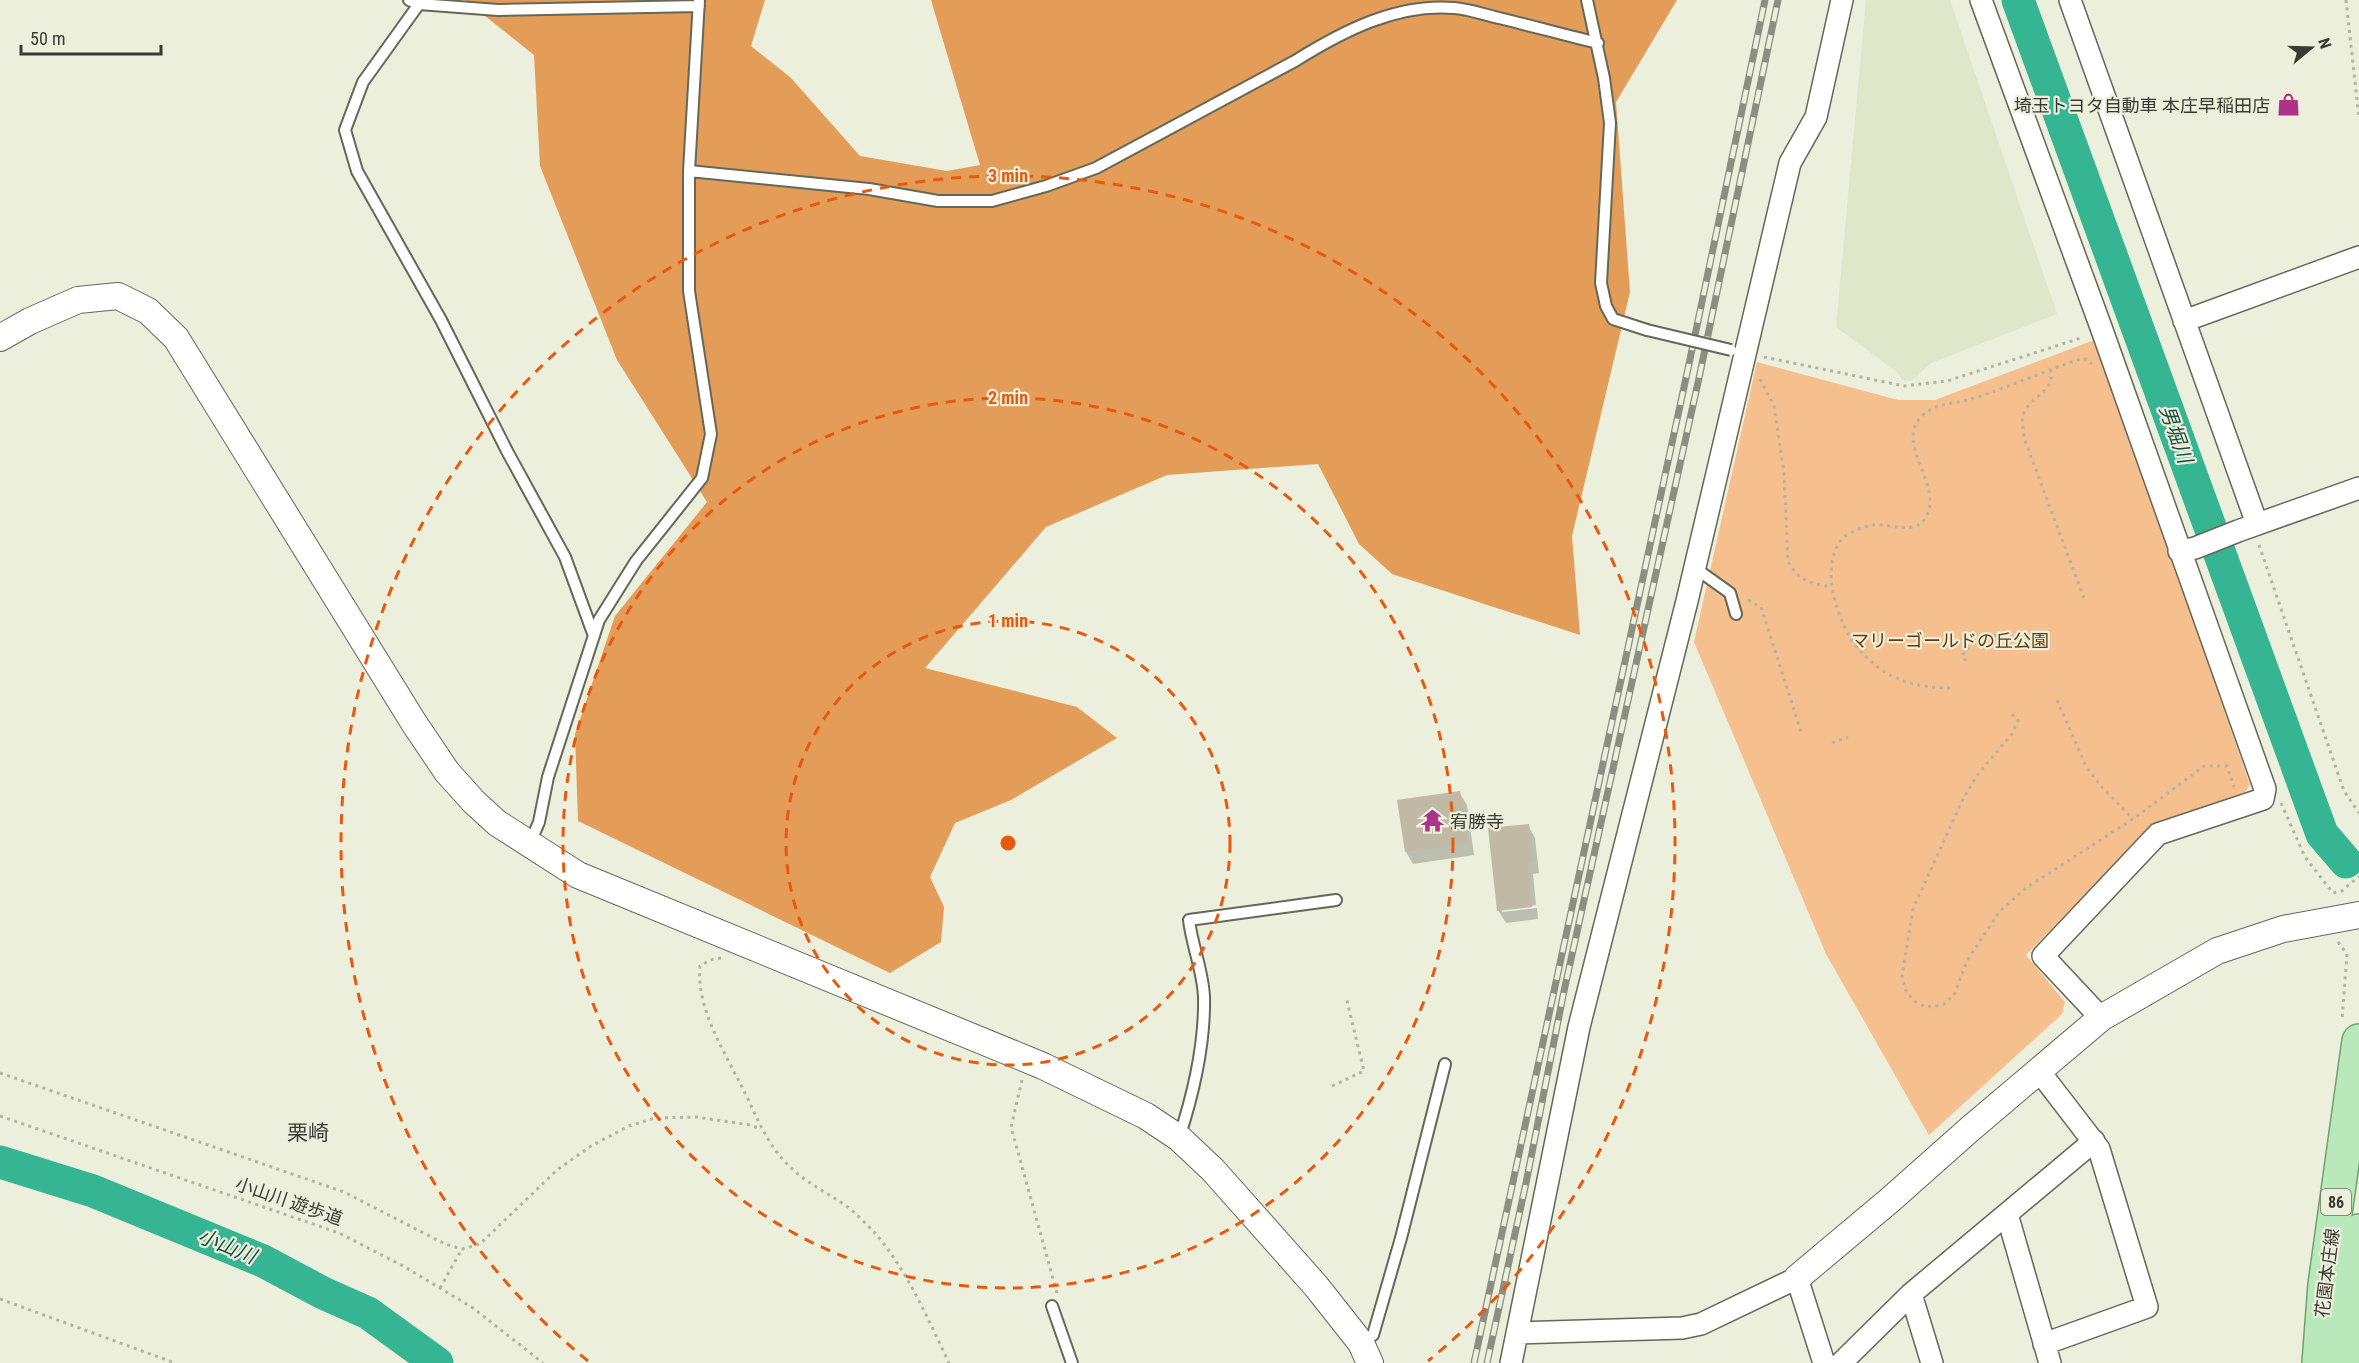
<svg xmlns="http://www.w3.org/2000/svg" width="2359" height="1363" font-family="'Roboto Condensed','Noto Sans JP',sans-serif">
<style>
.built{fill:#e0e6ca}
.green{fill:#f6bf8e}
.forest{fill:#e49d59}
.shadow{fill:#0003}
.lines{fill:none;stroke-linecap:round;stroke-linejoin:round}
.river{stroke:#36b593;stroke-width:33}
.building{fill:#c0b9a6}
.service-casing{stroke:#646856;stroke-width:14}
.minor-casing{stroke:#646856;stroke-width:24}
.tertiary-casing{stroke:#646856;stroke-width:28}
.primary-casing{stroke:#6ea36d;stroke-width:36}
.path{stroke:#b2b5a5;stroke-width:3;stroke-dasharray:3 4.5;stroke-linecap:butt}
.service{stroke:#fff;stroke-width:10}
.minor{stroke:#fff;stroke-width:21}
.tertiary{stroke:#fff;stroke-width:26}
.primary{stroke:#b9e9ba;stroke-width:33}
.rail-casing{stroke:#8b8e81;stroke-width:7}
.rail{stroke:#ebefdb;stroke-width:4.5;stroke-dasharray:14;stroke-linecap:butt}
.service-bridge-casing{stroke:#646856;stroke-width:14;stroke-linecap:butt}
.service-bridge{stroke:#fff;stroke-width:10}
.ring{fill:none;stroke:#e8590c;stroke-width:3;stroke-dasharray:10 8}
.labels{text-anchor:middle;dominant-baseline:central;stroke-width:4.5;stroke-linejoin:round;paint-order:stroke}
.shield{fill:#ebefdb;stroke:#6e7165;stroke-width:1.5}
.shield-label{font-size:16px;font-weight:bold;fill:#393b33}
.poi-label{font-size:18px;fill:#393b33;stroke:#ebefdb;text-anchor:end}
.park-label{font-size:18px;fill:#6a3c04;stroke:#ebefdb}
.street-label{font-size:18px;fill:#393b33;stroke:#ebefdb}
.water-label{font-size:20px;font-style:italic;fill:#1a4d3e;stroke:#ebefdb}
.quarter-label{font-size:21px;fill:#393b33;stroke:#ebefdb}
.centre{fill:#e8590c;stroke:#ebefdb;stroke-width:3}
.ring-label{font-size:18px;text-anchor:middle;font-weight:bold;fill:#e8590c;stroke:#ebefdb;stroke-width:4.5;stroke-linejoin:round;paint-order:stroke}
</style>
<rect width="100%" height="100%" fill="#ebefdb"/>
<path class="built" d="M1866,0H1950L2057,314L1931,363L1912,381L1902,380L1897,372L1836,327Z"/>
<path class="green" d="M2097,339L2250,785L2245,792L2153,825L2026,955L2065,1002L2062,1014L1929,1135L1826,954L1694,642L1757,362L1898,400H1935Z"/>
<path class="forest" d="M465,0H765L751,46L791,78L860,156L947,171L980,165L931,0H1677L1616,102L1630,292L1572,536L1580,635L1392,574L1359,544L1318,464L1167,475L1046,527L925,668L1077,707L1117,738L1011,800L955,823L930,877L944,907L941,942L890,973L578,821L575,734L615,616L707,502L617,360L540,166L534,55Z"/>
<path class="shadow" d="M1459,792L1467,805L1474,855L1413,864L1406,852Z
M1528,825L1535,838L1539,873L1533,874L1536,905L1502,909V912L1537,908L1538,919L1506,923L1498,910Z"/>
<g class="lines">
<path class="river" d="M2018,0L2322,834L2346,862
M0,1162L93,1191L263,1261L323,1293L368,1313L437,1363"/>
</g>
<path class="building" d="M1460,791L1468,843L1405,852L1397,800Z
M1529,824L1533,861L1527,862L1532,907L1497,911L1488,828Z"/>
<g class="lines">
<defs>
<path id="service" d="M409,0L419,4L498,10L699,6
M1587,0L1604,78L1610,123L1601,283L1606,306L1613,319L1647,330
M419,4L363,82L345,130L357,171L441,320L507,451L565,557L594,636
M689,171L869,189L938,201H992L1046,186L1096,168L1295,61C1343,31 1397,3 1454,8C1469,9 1485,15 1499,18C1532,26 1565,35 1598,43
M1695,568L1730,593L1736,614
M530,843L539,822L548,777L599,620L636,561L702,478L711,434L689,291V171L699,0
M1179,1138C1193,1095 1205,1044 1204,997C1203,971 1192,946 1189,920L1336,900
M1052,1306L1072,1363
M1361,1343L1373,1335L1401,1238L1445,1064"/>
<path id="minor" d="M1981,0L2102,330L2265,789L2263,799L2158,834L2043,956L2101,1018
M2070,0L2257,524
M2184,321L2359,257
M2179,551L2195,548L2238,531L2359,488
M2039,1071L2099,1149L2147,1307L2044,1344
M2007,1214L2050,1363
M1911,1294L1932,1363
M1518,1333L1682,1328L1701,1324L1797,1278L1824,1363
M1511,1363L1579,1027L1687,601L1790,163L1816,117L1842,0
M1841,1363L1911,1294L2094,1141"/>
<path id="tertiary" d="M0,338L30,321L78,300L118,296L148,311L176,338L414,723L447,772L474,802L497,823L578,875L1043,1066L1146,1116L1179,1138L1213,1170L1316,1286L1361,1343L1370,1363
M1797,1278L1890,1200L1970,1129L2101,1018L2217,951L2283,929L2359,915"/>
<path id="primary" d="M2319,1363L2325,1285L2359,1041
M2343,1363L2359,1231"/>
</defs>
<use href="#service" class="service-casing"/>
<use href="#minor" class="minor-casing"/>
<use href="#tertiary" class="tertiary-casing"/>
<use href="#primary" class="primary-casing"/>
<path class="path" d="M2346,0L2359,118
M1764,357L1904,386L1947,381L2084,337
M2050,369C2057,392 2030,395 2023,415C2021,421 2024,432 2024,438L2084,598
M1760,379L1774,406L1784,473L1788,562C1801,582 1809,583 1832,587
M2259,545L2344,791L2359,813
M1748,600L1761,607L1802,735
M1966,661L1962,656C1973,638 1993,635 2013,634
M1950,688C1930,688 1910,685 1892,676C1882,671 1871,662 1863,654C1839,630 1816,565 1844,537C1850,532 1865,526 1873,525C1891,523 1917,537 1927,515C1942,483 1894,443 1922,416C1935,403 1952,404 1968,400C2008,388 2045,370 2084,358L2092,364
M2057,700L2086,766L2099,784L2133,819
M2012,714L2018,721L2012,734L1978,774L1963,799L1913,909L1902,976L1906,991L1914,1001L1924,1006L1933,1007L1944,1004L1954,995L1967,961L1999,912L2026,888L2133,819L2204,766H2227L2234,787
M1832,743L1848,737
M2281,803L2305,857L2333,893L2342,891L2359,876
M2338,942L2347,954L2342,1021
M721,958L710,960L700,966C696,1008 724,1051 743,1089C757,1117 766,1143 789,1166C805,1182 826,1192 845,1205C855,1212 866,1224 875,1233C907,1270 928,1319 949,1363
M0,1073L344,1192L445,1244L462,1249L480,1244L557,1170L591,1146L629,1126L655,1118L696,1117L750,1125L761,1129
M1022,1080L1011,1127L1057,1293
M1332,1086L1364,1071L1346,997
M0,1116L339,1233L405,1267L473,1308L543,1363
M440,1288L462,1249
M0,1299L175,1363"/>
<use href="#service" class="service"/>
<use href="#minor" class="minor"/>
<use href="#tertiary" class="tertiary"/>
<use href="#primary" class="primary"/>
<defs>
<path id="rail" d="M1474,1363L1689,364L1765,0
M1487,1363L1526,1183L1564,991L1699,378L1778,0"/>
</defs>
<use href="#rail" class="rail-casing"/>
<use href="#rail" class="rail"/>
<defs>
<path id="service-bridge" d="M1647,330L1731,350"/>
</defs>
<use href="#service-bridge" class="service-bridge-casing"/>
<use href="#service-bridge" class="service-bridge"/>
</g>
<g class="ring">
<circle cx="1008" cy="843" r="222"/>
<circle cx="1008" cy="843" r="445"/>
<path d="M588 1361A667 667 0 1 1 1428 1361"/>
</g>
<defs>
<symbol id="shop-bare" viewBox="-9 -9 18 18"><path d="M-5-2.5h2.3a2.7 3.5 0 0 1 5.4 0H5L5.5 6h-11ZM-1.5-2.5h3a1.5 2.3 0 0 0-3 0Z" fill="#ac3388" stroke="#ebefdb" stroke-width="2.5" paint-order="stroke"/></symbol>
<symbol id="temple-bare" viewBox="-9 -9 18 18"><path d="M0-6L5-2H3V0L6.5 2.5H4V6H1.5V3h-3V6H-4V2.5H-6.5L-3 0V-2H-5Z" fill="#ac3388" stroke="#ebefdb" stroke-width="2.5" paint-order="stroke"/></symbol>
</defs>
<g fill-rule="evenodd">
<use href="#shop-bare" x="2272" y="88" width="33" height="33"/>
<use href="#temple-bare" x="1416" y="804" width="33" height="33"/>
</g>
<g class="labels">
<rect class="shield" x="2321" y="1189" width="30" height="26" rx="4.5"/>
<g class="shield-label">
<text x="2336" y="1202">86</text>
</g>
<g class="poi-label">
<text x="2270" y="105">埼玉トヨタ自動車 本庄早稲田店</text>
<text x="1450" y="821" text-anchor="start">宥勝寺</text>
</g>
<g class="park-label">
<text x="1950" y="640">マリーゴールドの丘公園</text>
</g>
<g class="street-label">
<text transform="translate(289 1201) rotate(19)">小山川 遊歩道</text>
<text transform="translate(2327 1273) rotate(-83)">花園本庄線</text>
</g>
<g class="water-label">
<text transform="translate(2176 434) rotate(70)">男堀川</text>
<text transform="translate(227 1246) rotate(22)">小山川</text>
</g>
<g class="quarter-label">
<text x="308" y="1133">栗崎</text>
</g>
</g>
<circle cx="1008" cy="843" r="9" class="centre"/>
<g class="ring-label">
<text x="1008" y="182">3 min</text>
<text x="1008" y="404">2 min</text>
<text x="1008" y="627">1 min</text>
</g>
<g transform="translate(2311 48) rotate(71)" stroke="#ebefdb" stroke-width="4.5" paint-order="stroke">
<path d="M0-4.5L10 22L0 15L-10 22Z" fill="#393b33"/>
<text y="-9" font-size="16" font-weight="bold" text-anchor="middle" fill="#393b33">N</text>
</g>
<path d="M21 45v9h140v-9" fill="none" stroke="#393b33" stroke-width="3"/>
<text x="30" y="45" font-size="18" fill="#393b33" stroke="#ebefdb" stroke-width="4.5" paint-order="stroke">50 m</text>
</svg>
